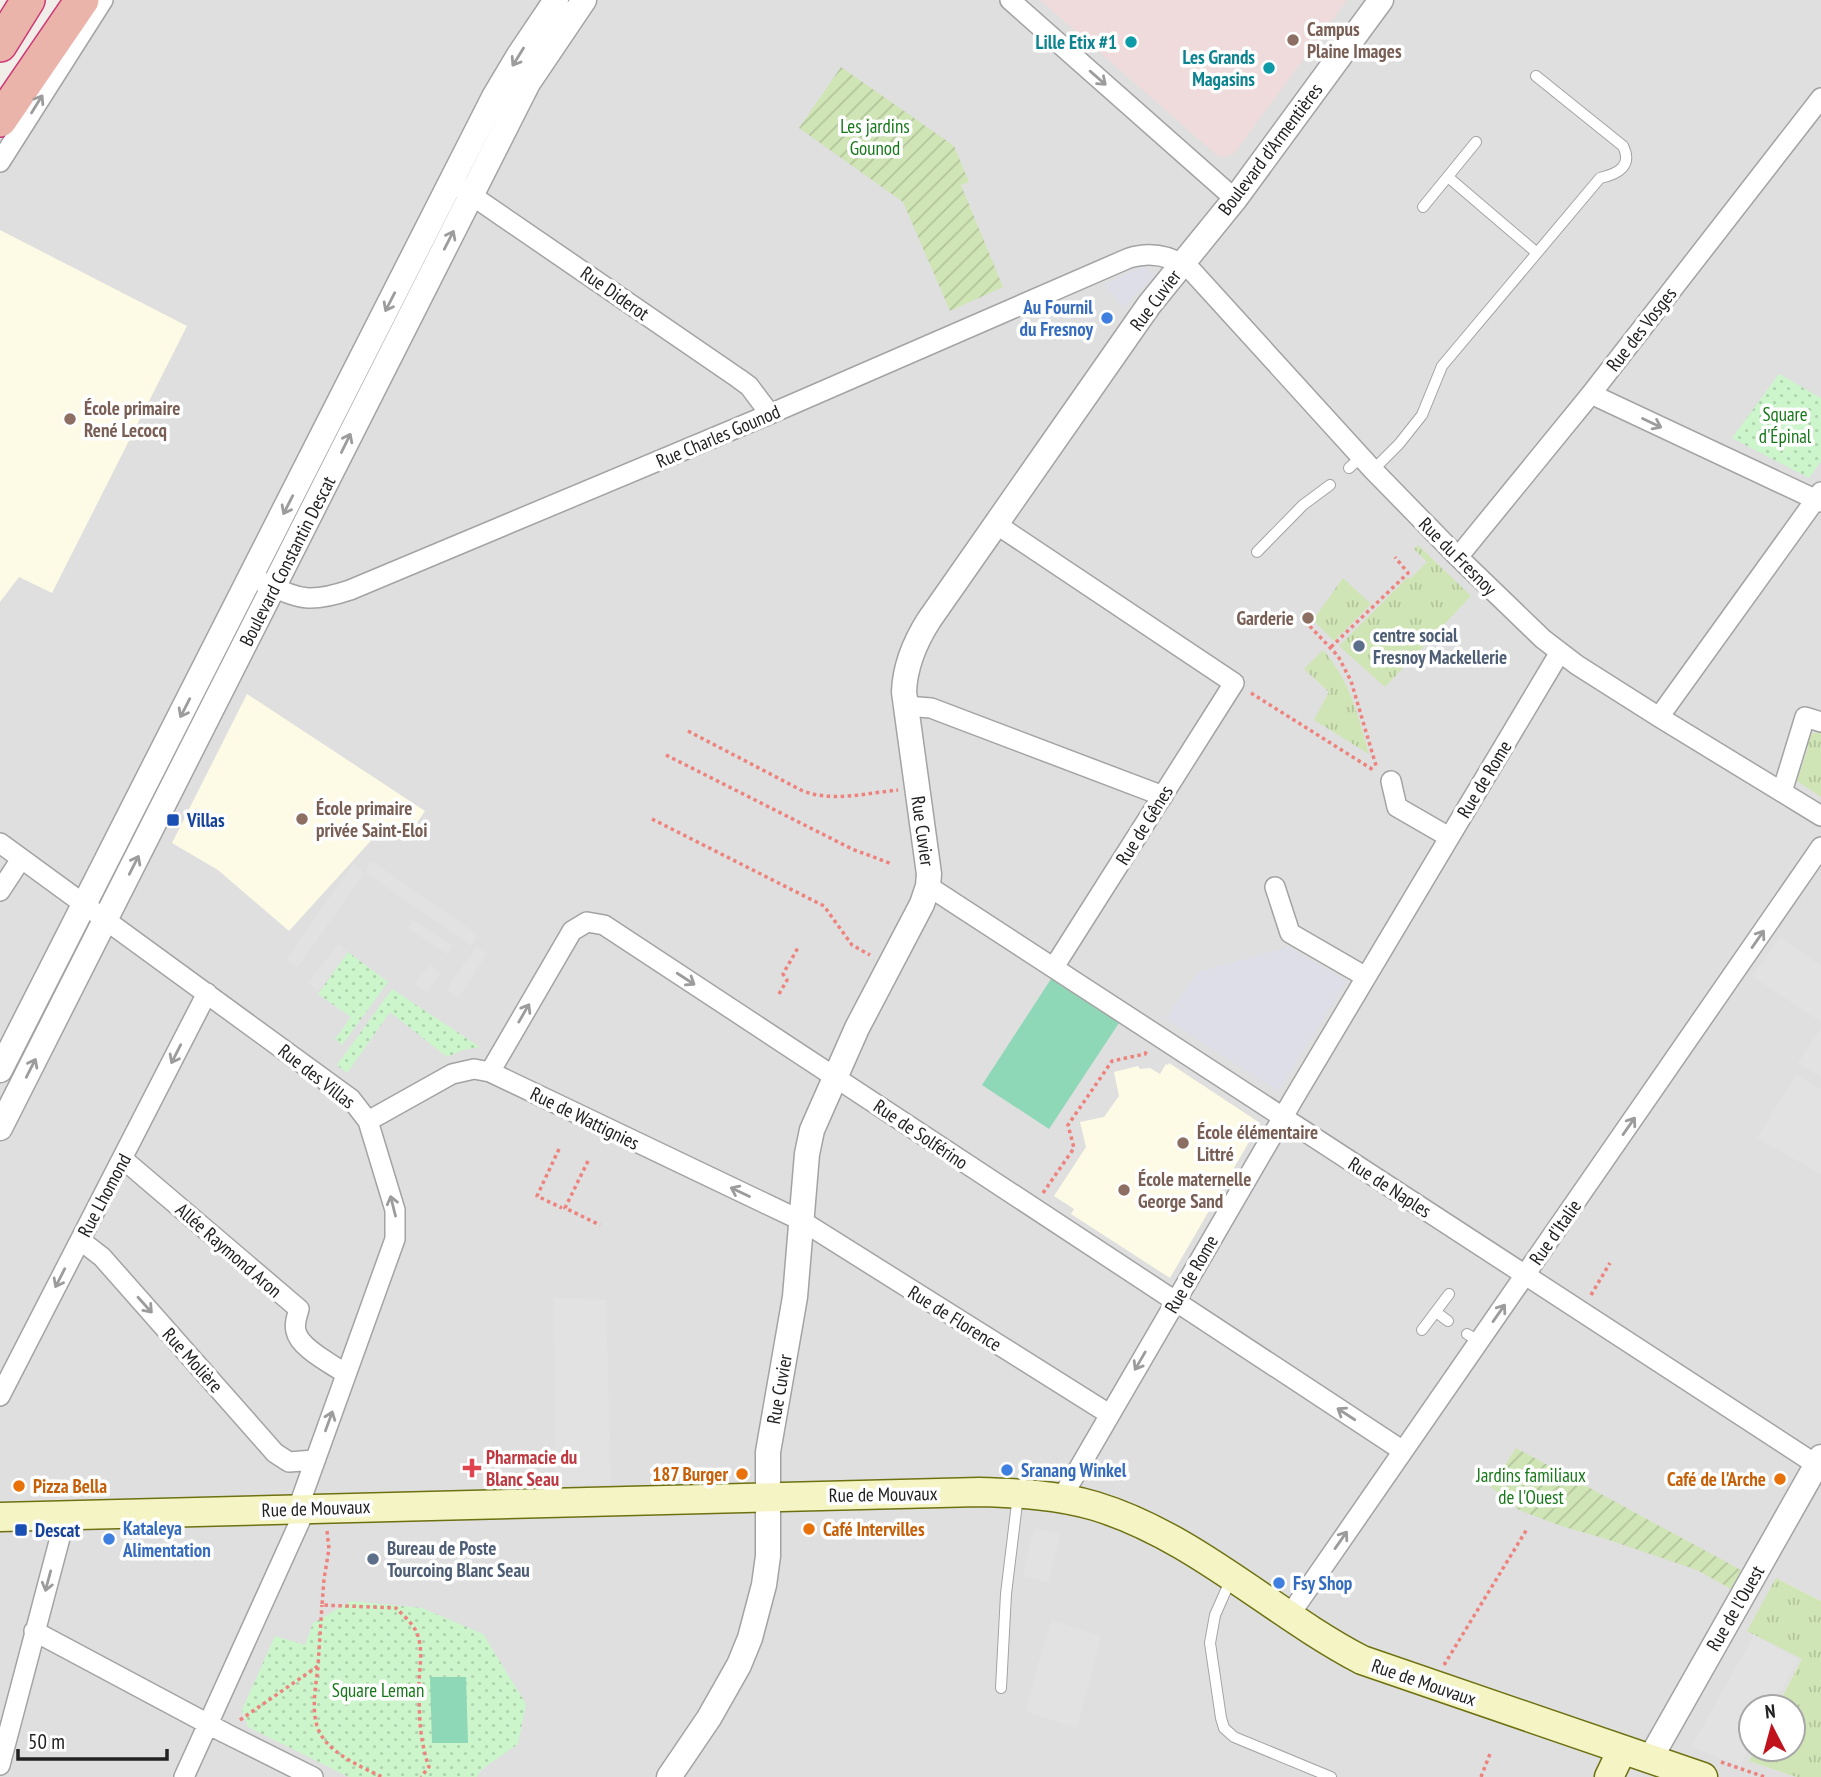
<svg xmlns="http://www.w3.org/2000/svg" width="1821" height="1777" font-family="'PT Sans Narrow',sans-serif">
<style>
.residential{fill:#dfdfdf}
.commercial{fill:#efdbdb}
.education{fill:#fdfbe6}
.grass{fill:url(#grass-tufts)}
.park{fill:url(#park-dots)}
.garden{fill:url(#garden-furrows)}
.pitch{fill:#8fd8b7}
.parking{fill:#e2e2e2}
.plaza{fill:#dddee7}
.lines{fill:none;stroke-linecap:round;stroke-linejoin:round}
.service-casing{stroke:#a3a3a3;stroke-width:12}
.minor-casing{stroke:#a3a3a3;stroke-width:22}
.tertiary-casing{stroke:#a3a3a3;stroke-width:27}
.secondary-casing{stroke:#6d7110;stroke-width:31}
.trunk-casing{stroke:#cc3975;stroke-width:36}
.path{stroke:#ee827d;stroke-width:3.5;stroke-dasharray:3.5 3.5;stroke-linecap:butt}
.service{stroke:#fff;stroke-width:10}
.minor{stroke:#fff;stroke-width:19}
.tertiary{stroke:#fff;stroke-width:24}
.secondary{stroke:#f5f4c4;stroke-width:28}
.trunk{stroke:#eab4ab;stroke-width:33}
.oneway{stroke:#9c9c9c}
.education-dot{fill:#8d6e63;stroke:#fff;stroke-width:2.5}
.culture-dot{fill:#0f9aa8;stroke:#fff;stroke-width:2.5}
.shop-dot{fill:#3f7fe0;stroke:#fff;stroke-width:2.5}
.service-dot{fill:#5c6f8a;stroke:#fff;stroke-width:2.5}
.transit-dot{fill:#1a4fb4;stroke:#fff;stroke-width:2.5}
.health-dot{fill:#e0444e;stroke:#fff;stroke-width:2.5}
.food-dot{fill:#e8710a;stroke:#fff;stroke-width:2.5}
.labels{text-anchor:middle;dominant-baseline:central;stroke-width:7;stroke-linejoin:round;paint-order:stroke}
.education-label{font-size:19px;font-weight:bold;fill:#785e54;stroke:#fff;text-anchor:start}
.culture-label{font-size:19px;font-weight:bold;fill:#0d838f;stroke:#fff;text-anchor:end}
.park-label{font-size:19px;fill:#177819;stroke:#fff}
.street-label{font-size:19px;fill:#222;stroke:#fff}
.shop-label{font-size:19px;font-weight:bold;fill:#366cbe;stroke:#fff;text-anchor:start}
.service-label{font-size:19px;font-weight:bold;fill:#4e5e75;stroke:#fff;text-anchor:start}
.transit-label{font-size:19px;font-weight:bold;fill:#164399;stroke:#fff;text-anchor:start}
.health-label{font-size:19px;font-weight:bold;fill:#be3a42;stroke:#fff;text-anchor:start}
.food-label{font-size:19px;font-weight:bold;fill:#c56008;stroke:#fff;text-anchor:end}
</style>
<defs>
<pattern id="grass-tufts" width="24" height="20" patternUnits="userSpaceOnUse" patternTransform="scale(1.75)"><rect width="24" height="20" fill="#d0e5b5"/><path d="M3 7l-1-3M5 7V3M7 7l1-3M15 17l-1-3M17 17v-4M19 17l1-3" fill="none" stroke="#b2c49b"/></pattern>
<pattern id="park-dots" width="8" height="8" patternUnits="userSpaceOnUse" patternTransform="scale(1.75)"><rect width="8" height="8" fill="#ccf5cc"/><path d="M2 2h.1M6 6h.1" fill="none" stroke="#afd2af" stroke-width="1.8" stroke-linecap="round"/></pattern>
<pattern id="garden-furrows" width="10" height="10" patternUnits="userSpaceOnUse" patternTransform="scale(1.75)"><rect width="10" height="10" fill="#d0e5b5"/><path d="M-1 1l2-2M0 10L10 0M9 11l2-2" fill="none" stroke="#b2c49b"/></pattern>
</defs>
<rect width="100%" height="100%" fill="#f1eee9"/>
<path class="residential" d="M90,0H1821V1601L1776,1578L1802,1659L1777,1707H1751V1749H1755L1749,1761L1796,1777H0V138Z"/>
<path class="commercial" d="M1040,0H1347L1233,155L1219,157Z"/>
<path class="education" d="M0,230L187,326L52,593L19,577L0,602Z
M247,694L425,811L405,841L382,831L377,834L289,931L218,870L172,843Z
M1169,1063L1260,1123L1170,1278L1071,1214L1074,1209L1054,1196L1086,1147L1080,1122L1104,1117L1119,1096L1114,1072L1138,1066L1140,1069L1150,1068L1160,1074L1166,1064L1168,1065Z"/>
<path class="grass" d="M1418,545L1471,596L1385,687L1339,646L1408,577L1410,579L1427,562L1414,549Z
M1343,578L1371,604L1334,641L1313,620Z
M1323,650C1350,681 1358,715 1369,754L1314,720L1329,692L1304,669Z
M1821,732V797L1797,781L1808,748L1805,741L1810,734Z
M1776,1578L1821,1601V1777H1796L1749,1761L1755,1749H1793V1707H1777L1802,1659L1747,1631Z"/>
<path class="park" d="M1779,374L1821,398V461L1809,478L1732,438Z
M348,952L388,982L342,1045L335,1039L351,1017L318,994Z
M392,989L480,1047L463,1050L447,1057L390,1012L347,1073L337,1065Z
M351,1601L422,1608L483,1634L526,1704L518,1744L481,1770L477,1777H349L248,1727L242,1710L275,1636L305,1645L313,1623Z"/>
<path class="garden" d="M841,67L954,146L969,182L961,185L1003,287L950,311L903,202L799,128Z
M1516,1448L1741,1570L1731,1589L1697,1570L1603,1538L1561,1526L1519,1510L1491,1487Z"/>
<path class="pitch" d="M1051,979L1119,1023L1049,1129L982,1085Z
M430,1677H466L468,1743H432Z"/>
<path class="parking" d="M372,861L478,935L471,946L365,872L298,967L286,959L353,864L364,872Z
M414,920L453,946L447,954L408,928Z
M1780,937L1821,966V1022L1752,976Z
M338,944L348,952L318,991L308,983Z
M476,947L487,953L458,998L446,990Z
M430,964L441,973L426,992L415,984Z
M1821,1028V1077L1798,1063Z
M1796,1075L1821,1089V1174L1757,1138Z
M554,1298L606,1300L611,1484L555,1485Z
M1034,1528L1060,1534L1048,1582L1023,1576Z
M1051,1620L1101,1636L1077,1728L1025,1711Z
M1754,1635L1798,1659L1772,1707H1751V1745L1740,1766L1691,1747Z"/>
<path class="plaza" d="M1145,266L1154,275L1124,308L1104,284Z
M1288,947L1347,981L1278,1091L1166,1019L1198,972Z"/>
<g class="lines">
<defs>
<path id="service" d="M1448,177L1537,253
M1423,207L1476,142
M1349,468L1361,457
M1373,470L1399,444L1422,415L1442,366L1600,178C1618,174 1633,166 1623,146L1536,76
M1257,552L1303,505L1330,485
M1436,1312L1448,1321
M1422,1330L1449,1294
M1467,1334L1480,1342
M1231,1579L1215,1615L1210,1643L1221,1718L1224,1728L1234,1737L1331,1777
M1001,1688L1006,1594L1018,1495"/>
<path id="minor" d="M1010,0L1235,199
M0,162L103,0
M461,188L738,378L749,386L770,414
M1591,394L1821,502
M996,524L1234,683L1054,967
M1458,557L1591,394L1821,98
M262,582C300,599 308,604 350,590L770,414L1129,258C1152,251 1173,256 1192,271L1373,470L1458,557L1543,639L1577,665L1659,717L1821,816
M905,706L931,708L1163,796
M1659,717L1821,492
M1391,781L1397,807L1449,837
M1782,792L1805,717L1821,722
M0,843L351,1099L368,1121L395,1210V1239L298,1508
M928,886L1817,1465
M1275,887L1290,933L1366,977
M0,891L21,859
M490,1072L572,931L587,922L604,925L1403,1451
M368,1121L452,1074L474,1069L490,1072L802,1221L1109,1414
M123,1159L299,1309C297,1316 294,1324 296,1331C299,1348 332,1364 346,1374
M80,1240L102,1257L275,1453L289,1462L314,1460
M0,1396L207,993
M1061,1499L1294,1098L1560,652
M1289,1616L1821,847
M34,1631L225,1733L313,1777
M0,1765L66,1515
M184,1777L306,1508"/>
<path id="tertiary" d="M0,1070L494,97L519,55L556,0
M0,1128L528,83L584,0
M1650,1759L1821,1457
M669,1777L709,1718L739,1665L750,1638L764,1585L768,1556V1452L795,1297L807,1154L812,1130L857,1028L922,904L928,886L929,874L904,692C905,665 915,642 929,620L1149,305L1235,199L1381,0"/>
<path id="secondary" d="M0,1517L979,1492C1018,1493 1058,1495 1095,1506C1194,1536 1272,1613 1362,1660L1703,1777
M1609,1777L1622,1750"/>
<path id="trunk" d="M0,45L28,0
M0,120L82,0"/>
</defs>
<use href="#service" class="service-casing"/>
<use href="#minor" class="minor-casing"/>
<use href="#tertiary" class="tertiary-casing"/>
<use href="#secondary" class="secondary-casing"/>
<use href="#trunk" class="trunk-casing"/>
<path class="path" d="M1305,621L1338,656L1351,681L1377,769
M1331,647L1408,573L1395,557
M1251,693L1375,771
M688,731L801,790C830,803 867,793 898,790
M666,755L852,849L892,864
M652,819L824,906L852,945L870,955
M779,994L787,980L783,974L799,946
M559,1149L537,1196L562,1208
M588,1161L565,1208L600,1225
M1043,1193L1074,1148L1068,1125L1112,1061L1145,1054L1148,1049
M1591,1295L1610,1263
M327,1531L329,1549L324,1579L322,1605L396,1608C403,1615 413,1624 417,1633C423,1649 420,1665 419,1681C419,1711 419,1739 429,1767L421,1777
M1444,1665L1527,1529
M318,1667C316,1684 312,1705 316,1722C322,1751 358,1765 382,1777
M240,1720L318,1666L322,1605
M1721,1762L1765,1777
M1481,1777L1490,1754"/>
<use href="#service" class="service"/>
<use href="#minor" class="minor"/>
<use href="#tertiary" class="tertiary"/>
<use href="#secondary" class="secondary"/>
<use href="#trunk" class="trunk"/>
</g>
<defs><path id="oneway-shaft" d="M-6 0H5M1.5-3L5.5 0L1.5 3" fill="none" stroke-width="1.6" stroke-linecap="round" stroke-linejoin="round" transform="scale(1.75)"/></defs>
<g class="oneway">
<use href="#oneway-shaft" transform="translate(518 57) rotate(122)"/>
<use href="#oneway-shaft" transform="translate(1098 78) rotate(41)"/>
<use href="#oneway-shaft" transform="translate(37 104) rotate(-58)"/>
<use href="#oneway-shaft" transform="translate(449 240) rotate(-63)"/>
<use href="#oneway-shaft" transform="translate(390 302) rotate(117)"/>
<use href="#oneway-shaft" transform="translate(1652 423) rotate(25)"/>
<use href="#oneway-shaft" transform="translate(346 443) rotate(-64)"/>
<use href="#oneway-shaft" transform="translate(288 505) rotate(117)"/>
<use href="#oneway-shaft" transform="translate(185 708) rotate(117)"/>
<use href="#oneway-shaft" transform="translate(134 865) rotate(-63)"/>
<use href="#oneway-shaft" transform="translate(1758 939) rotate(-55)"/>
<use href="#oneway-shaft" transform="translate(686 979) rotate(33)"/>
<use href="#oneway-shaft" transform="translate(524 1013) rotate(-60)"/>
<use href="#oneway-shaft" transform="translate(176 1054) rotate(117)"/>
<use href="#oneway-shaft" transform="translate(31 1068) rotate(-63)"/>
<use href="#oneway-shaft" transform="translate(1629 1126) rotate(-55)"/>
<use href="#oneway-shaft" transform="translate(740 1192) rotate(-155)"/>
<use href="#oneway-shaft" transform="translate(393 1206) rotate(-104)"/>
<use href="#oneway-shaft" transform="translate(60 1278) rotate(117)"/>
<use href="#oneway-shaft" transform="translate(145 1305) rotate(48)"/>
<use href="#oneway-shaft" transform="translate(1499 1313) rotate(-55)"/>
<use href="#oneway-shaft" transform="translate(1140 1361) rotate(120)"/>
<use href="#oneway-shaft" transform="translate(1346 1414) rotate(-147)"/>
<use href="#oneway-shaft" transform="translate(329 1421) rotate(-70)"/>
<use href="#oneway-shaft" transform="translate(1341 1540) rotate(-55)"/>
<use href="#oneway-shaft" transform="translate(48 1581) rotate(105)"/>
</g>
<g class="education-dot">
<circle cx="1293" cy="40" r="7"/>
<circle cx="70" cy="419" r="7"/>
<circle cx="1308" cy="618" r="7"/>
<circle cx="302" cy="819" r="7"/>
<circle cx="1183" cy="1143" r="7"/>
<circle cx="1124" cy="1190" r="7"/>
</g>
<g class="culture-dot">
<circle cx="1131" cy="42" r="7"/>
<circle cx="1269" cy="68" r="7"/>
</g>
<g class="shop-dot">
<circle cx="1107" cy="318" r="7"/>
<circle cx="1007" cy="1470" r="7"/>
<circle cx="109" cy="1539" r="7"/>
<circle cx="1279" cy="1583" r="7"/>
</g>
<g class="service-dot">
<circle cx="1359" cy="646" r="7"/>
<circle cx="373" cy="1559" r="7"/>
</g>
<g class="transit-dot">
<rect x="166" y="813" width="14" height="14" rx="3.5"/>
<rect x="14" y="1523" width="14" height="14" rx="3.5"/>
</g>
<path class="health-dot" d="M468.5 1457.5h7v7h7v7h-7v7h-7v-7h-7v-7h7z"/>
<g class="food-dot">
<circle cx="742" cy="1474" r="7"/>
<circle cx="1780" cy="1479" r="7"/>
<circle cx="19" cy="1486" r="7"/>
<circle cx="809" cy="1529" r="7"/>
</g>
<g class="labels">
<g class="education-label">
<text x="1307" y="29">Campus<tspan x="1307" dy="22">Plaine Images</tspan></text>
<text x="84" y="408">École primaire<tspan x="84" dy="22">René Lecocq</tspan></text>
<text x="1294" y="618" text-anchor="end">Garderie</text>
<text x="316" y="808">École primaire<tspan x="316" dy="22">privée Saint-Eloi</tspan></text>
<text x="1197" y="1132">École élémentaire<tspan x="1197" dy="22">Littré</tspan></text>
<text x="1138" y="1179">École maternelle<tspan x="1138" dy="22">George Sand</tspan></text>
</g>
<g class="culture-label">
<text x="1117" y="42">Lille Etix #1</text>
<text x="1255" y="57">Les Grands<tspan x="1255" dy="22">Magasins</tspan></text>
</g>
<g class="park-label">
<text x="875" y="126">Les jardins<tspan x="875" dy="22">Gounod</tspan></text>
<text x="1785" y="414">Square<tspan x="1785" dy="22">d'Épinal</tspan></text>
<text x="1531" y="1475">Jardins familiaux<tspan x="1531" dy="22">de l'Ouest</tspan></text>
<text x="378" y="1690">Square Leman</text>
</g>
<g class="street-label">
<text transform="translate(1270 149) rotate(-53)">Boulevard d'Armentières</text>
<text transform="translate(615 293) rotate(35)">Rue Diderot</text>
<text transform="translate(1155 300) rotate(-53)">Rue Cuvier</text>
<text transform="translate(1641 329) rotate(-52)">Rue des Vosges</text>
<text transform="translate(718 436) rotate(-23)">Rue Charles Gounod</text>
<text transform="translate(1458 556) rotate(45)">Rue du Fresnoy</text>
<text transform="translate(287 561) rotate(-63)">Boulevard Constantin Descat</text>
<text transform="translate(1484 779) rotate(-59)">Rue de Rome</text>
<text transform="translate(1144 825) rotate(-58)">Rue de Gênes</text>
<text transform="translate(923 831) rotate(82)">Rue Cuvier</text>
<text transform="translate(317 1076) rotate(38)">Rue des Villas</text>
<text transform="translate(585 1118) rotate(26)">Rue de Wattignies</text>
<text transform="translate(921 1134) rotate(34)">Rue de Solférino</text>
<text transform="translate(1390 1187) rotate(33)">Rue de Naples</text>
<text transform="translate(104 1195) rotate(-62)">Rue Lhomond</text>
<text transform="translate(1555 1232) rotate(-55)">Rue d'Italie</text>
<text transform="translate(229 1250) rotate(41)">Allée Raymond Aron</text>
<text transform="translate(1191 1274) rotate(-60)">Rue de Rome</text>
<text transform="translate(955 1318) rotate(32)">Rue de Florence</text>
<text transform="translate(193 1360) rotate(48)">Rue Molière</text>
<text transform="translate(779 1389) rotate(-80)">Rue Cuvier</text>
<text transform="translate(883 1494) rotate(-1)">Rue de Mouvaux</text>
<text transform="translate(316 1508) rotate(-2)">Rue de Mouvaux</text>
<text transform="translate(1735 1608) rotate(-60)">Rue de l'Ouest</text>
<text transform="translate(1424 1682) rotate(19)">Rue de Mouvaux</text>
</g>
<g class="shop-label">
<text x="1093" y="307" text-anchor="end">Au Fournil<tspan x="1093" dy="22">du Fresnoy</tspan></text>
<text x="1021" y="1470">Sranang Winkel</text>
<text x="123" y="1528">Kataleya<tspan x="123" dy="22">Alimentation</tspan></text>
<text x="1293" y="1583">Fsy Shop</text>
</g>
<g class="service-label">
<text x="1373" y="635">centre social<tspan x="1373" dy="22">Fresnoy Mackellerie</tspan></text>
<text x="387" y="1548">Bureau de Poste<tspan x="387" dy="22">Tourcoing Blanc Seau</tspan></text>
</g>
<g class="transit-label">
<text x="187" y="820">Villas</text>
<text x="35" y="1530">Descat</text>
</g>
<g class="health-label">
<text x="486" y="1457">Pharmacie du<tspan x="486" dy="22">Blanc Seau</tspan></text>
</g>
<g class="food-label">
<text x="728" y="1474">187 Burger</text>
<text x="1766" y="1479">Café de l'Arche</text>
<text x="33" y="1486" text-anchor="start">Pizza Bella</text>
<text x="823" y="1529" text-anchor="start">Café Intervilles</text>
</g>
</g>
<g transform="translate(1772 1728) rotate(354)"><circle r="33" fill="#ffffff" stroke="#a7a7a7" stroke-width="2"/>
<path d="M0-5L12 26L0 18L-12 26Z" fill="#c0131e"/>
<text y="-10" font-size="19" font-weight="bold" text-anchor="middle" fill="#222222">N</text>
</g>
<path d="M18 1749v10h149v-10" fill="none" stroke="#222222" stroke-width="3.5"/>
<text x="28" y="1749" font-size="21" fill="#222222" stroke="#ffffff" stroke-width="5" paint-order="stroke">50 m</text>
</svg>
